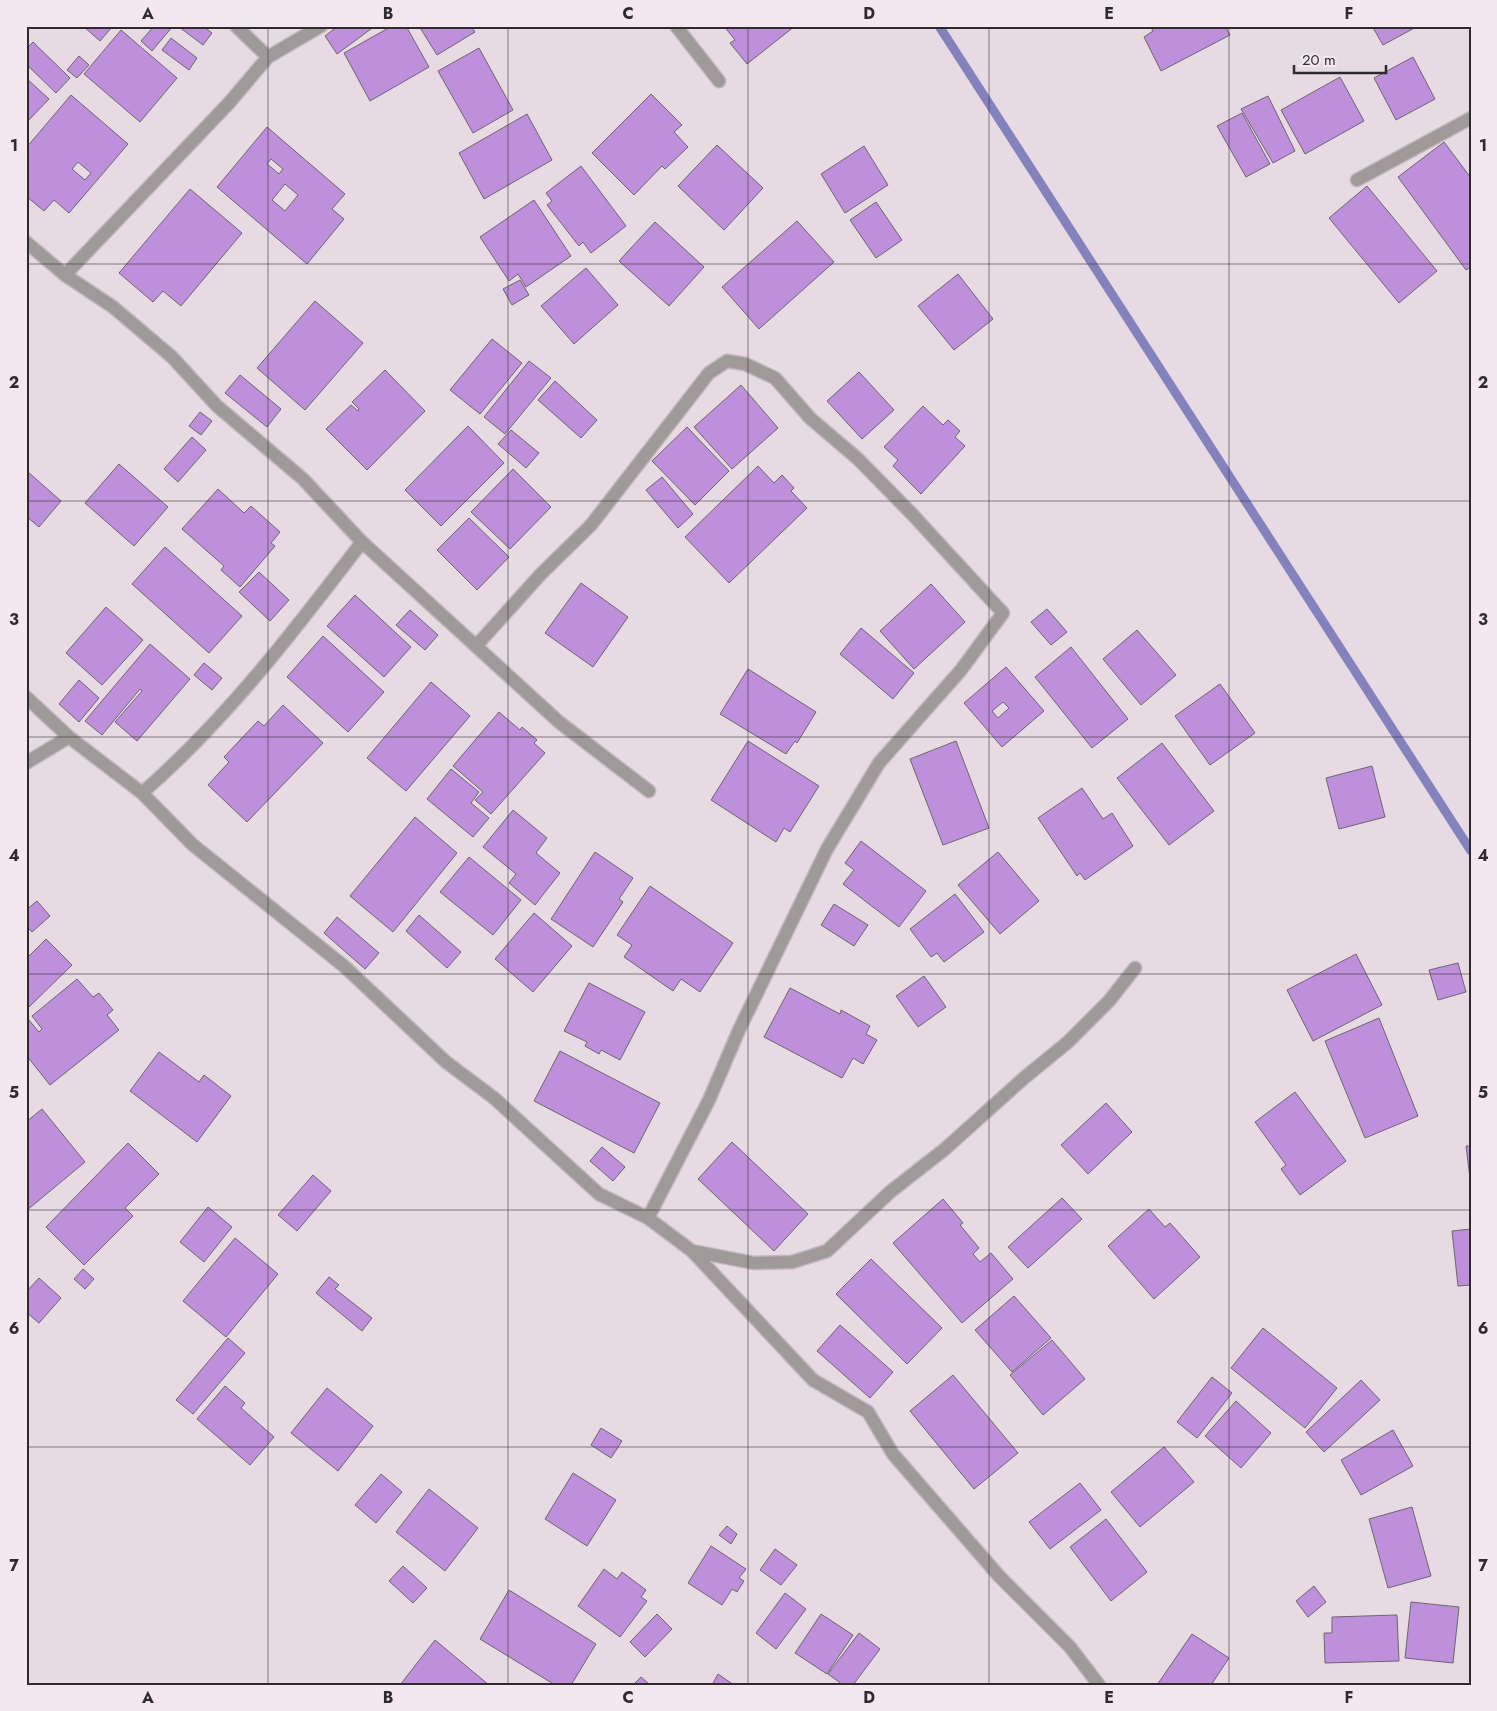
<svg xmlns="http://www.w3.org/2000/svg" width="1497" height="1711" font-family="Jost,sans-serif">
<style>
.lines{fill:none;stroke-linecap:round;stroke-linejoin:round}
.stream{stroke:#8382bc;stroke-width:9}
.building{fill:#be8fdb;stroke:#6c6671;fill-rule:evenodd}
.street-casing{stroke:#c2b7be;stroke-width:15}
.street{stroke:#a0999a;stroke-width:12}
.grid{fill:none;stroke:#2f2a2d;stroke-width:1;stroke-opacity:0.55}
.neatline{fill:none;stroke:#2f2a2d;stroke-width:2}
.grid-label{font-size:16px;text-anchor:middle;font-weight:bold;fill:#2f2a2d}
</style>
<rect width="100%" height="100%" fill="#e7dae2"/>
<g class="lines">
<path class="stream" d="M939,26L1471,851"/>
</g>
<path class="building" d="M83,26H113L100,41Z
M154,26H173L152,51L141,41Z
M203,26L212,33L203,45L179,27Z
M338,26H375L337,54L325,36Z
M392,26H406L429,67L370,101L344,53Z
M419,26H471L475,32L437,55Z
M724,26H795L747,64L730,43L735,40Z
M1150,26H1225L1230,35L1161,71L1144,37L1153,31Z
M1372,26H1418L1383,45Z
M121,30L177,78L140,122L84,74Z
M171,38L197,58L189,70L162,50Z
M33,42L70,78L56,93L26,64V49Z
M479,48L513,110L473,133L438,71Z
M79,56L89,65L77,78L67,70Z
M1413,57L1435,99L1396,120L1374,78Z
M1340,77L1364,121L1305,154L1281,110Z
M26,78L49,99L26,123Z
M651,94L682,125L674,132L688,147L665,169L662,166L634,195L592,153Z
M71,95L128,144L69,213L54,200L44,211L26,196V148ZM78,162L91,173L85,180L72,169Z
M1268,96L1295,151L1273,163L1241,109Z
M1242,113L1270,164L1246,177L1217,126Z
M527,114L552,160L484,199L459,153Z
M267,127L345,194L332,209L344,219L307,264L217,187ZM271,159L283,169L279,174L267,164ZM285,184L298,195L285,211L272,200Z
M1444,142L1471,178V267L1466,270L1398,177Z
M717,145L763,188L724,230L678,186Z
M864,146L888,185L845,213L821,174Z
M581,166L626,226L591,253L583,242L579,246L547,205L552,201L546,193Z
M1367,186L1437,271L1399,303L1329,218Z
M190,189L242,233L181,306L163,291L153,302L119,273Z
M534,200L571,256L526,287L518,274L509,281L480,237Z
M876,202L902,240L876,258L850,220Z
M797,221L834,262L759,329L722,287Z
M655,222L704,267L669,306L619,261Z
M586,268L618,305L574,344L541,306Z
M958,274L993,319L954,350L918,306Z
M520,280L529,295L512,305L503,289Z
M315,301L363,343L305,410L257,368Z
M492,339L522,363L480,414L450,390Z
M529,361L551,378L505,434L484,417Z
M385,370L425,411L367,470L326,429L351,405L358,411L359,409L352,402Z
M859,372L894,410L862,439L827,401Z
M240,375L281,409L267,427L225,393Z
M555,381L597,420L581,438L538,400Z
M741,385L778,428L732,469L694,427Z
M923,406L943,425L948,420L960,431L955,437L965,446L921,494L893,466L898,460L884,447Z
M200,412L212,421L201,435L189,426Z
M468,426L504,463L441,526L405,490Z
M687,427L729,471L695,505L652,461Z
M511,430L539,453L526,468L498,444Z
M192,437L206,450L178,482L164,469Z
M119,464L168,507L134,546L85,503Z
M758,466L774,483L782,475L794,488L791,491L807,508L729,583L685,537Z
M513,469L551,507L510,549L471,512Z
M28,472L61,501L39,527L26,516Z
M662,477L693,514L678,528L646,490Z
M218,489L244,513L251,506L280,532L271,543L275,546L240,587L221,570L224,566L182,529Z
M469,518L509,557L477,590L437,550Z
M165,547L242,616L209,653L132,584Z
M259,572L289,600L270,621L239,592Z
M581,583L628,617L593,667L545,633Z
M931,584L965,622L914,669L880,631Z
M355,595L411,647L384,677L327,626Z
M106,607L143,640L102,685L66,653Z
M1047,609L1067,632L1051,645L1031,622Z
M410,610L438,635L425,650L396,625Z
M861,628L914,673L893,699L840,654Z
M1137,630L1176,675L1141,705L1103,659Z
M323,636L384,692L348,732L287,677Z
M150,644L190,679L137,741L115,722L142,691L140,689L102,735L85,721Z
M1071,647L1128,719L1092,748L1035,677Z
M204,663L222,678L212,690L194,675Z
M1006,667L1044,711L1002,747L964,703ZM1003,702L1009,708L998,718L992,711Z
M748,669L816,712L797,743L795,741L786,754L720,714Z
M79,680L99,698L79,722L59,704Z
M431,682L470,716L406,791L367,758Z
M1220,684L1255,733L1210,765L1175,716Z
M283,705L323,743L247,822L208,785L229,762L224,757L258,721L264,726Z
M499,712L520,730L522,727L537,740L534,743L545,753L491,814L475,800L483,792L453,766Z
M748,741L819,786L790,832L784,828L776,842L711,800Z
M956,741L989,828L943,845L910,759Z
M1162,743L1214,811L1169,845L1117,778Z
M1372,766L1385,817L1339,829L1326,778Z
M451,769L479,792L471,803L489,818L473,837L427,799Z
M1082,788L1103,819L1112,813L1133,846L1085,880L1080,873L1077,876L1038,818Z
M513,810L547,838L536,853L560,873L535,905L509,883L516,874L483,847Z
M415,817L457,853L393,932L350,896Z
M861,841L926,891L899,927L843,884L854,870L845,863Z
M595,852L633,878L619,899L623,902L593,947L551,919Z
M998,852L1039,901L1000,934L958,885Z
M469,857L521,900L493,935L440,892Z
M650,886L733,943L700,992L681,979L673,991L624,957L632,945L617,935Z
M955,894L984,932L944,962L937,953L931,957L910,929Z
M37,901L50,916L32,932L26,926V910Z
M834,904L868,925L854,946L821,925Z
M534,913L572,946L533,992L495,959Z
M419,915L461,952L447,968L406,931Z
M337,917L379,953L365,969L324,933Z
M46,939L72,965L29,1007L26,1005V959Z
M1356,954L1382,1005L1313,1041L1287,990Z
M1458,963L1466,992L1438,1000L1429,970Z
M924,976L946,1007L918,1027L896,996Z
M77,979L93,997L99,993L113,1010L107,1015L119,1030L50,1085L26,1055V1020L28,1019L39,1032L42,1029L32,1016Z
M589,983L645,1012L620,1060L601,1050L599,1054L585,1046L587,1042L564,1031Z
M790,988L840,1014L841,1010L870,1026L866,1034L877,1040L863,1064L853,1058L842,1078L764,1037Z
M1379,1018L1418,1116L1365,1138L1325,1041Z
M560,1051L660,1103L634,1153L534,1101Z
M159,1052L199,1082L204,1075L231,1096L197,1142L130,1091Z
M1295,1092L1346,1161L1300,1195L1281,1169L1286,1165L1255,1122Z
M1106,1103L1132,1132L1088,1174L1061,1145Z
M42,1109L85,1162L26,1211V1122Z
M732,1142L808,1214L774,1251L698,1179Z
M128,1143L159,1174L125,1208L133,1216L84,1265L46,1227Z
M1466,1146H1471V1186Z
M602,1147L625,1167L613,1181L590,1161Z
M313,1175L331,1191L297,1231L278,1215Z
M1062,1198L1082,1219L1028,1268L1008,1247Z
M943,1199L963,1223L960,1225L979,1248L973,1254L980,1262L991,1253L1013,1279L962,1323L893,1243Z
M208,1207L232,1227L204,1262L180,1242Z
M1149,1209L1165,1227L1170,1223L1200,1257L1154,1299L1108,1246Z
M1471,1229V1285L1458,1286L1452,1231Z
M235,1238L278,1274L226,1337L183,1301Z
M871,1259L942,1328L907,1364L836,1294Z
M83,1269L94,1279L85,1289L74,1279Z
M329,1277L339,1285L335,1289L372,1318L362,1331L316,1293Z
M39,1278L61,1298L39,1323L26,1312V1292Z
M1014,1296L1051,1338L1012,1372L975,1330Z
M840,1325L893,1372L870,1398L817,1351Z
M1263,1328L1337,1388L1305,1428L1231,1368Z
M228,1338L245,1353L193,1414L176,1400Z
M1052,1340L1085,1379L1043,1415L1010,1375Z
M953,1375L1018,1453L974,1489L910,1411Z
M1212,1377L1232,1393L1197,1438L1177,1422Z
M1361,1380L1380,1400L1324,1452L1306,1432Z
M225,1386L245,1403L241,1408L274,1437L250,1465L197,1419Z
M327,1388L373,1426L338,1471L291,1433Z
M1236,1401L1271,1433L1241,1468L1205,1436Z
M601,1428L622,1441L611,1458L591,1445Z
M1393,1430L1413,1466L1361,1495L1341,1460Z
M1164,1447L1194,1482L1140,1527L1111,1492Z
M573,1473L616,1500L587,1546L545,1519Z
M381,1474L402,1492L376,1523L355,1505Z
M1080,1483L1101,1510L1050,1549L1029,1522Z
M429,1489L478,1528L445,1571L396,1532Z
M1412,1507L1431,1576L1388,1588L1369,1519Z
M1106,1519L1147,1572L1111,1601L1070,1547Z
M727,1526L737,1534L731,1544L719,1535Z
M711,1546L746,1569L739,1578L744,1581L737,1592L732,1589L722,1605L688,1583Z
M775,1549L797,1565L781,1585L760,1570Z
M403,1566L427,1588L413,1603L389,1581Z
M604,1569L617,1579L622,1572L646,1590L641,1597L647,1601L620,1637L578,1606Z
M1314,1586L1326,1602L1308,1617L1296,1601Z
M509,1590L596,1644L571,1685H555L480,1639Z
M785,1593L806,1609L776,1649L756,1633Z
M1411,1602L1459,1607L1453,1663L1405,1658Z
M657,1614L672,1629L645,1657L630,1642Z
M821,1614L853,1635L827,1674L795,1653Z
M1397,1615L1399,1661L1325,1663L1324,1633H1332V1617Z
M859,1633L880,1649L853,1685H843L828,1674Z
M1192,1634L1229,1658L1211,1685H1157Z
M435,1640L489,1685H400Z
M718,1674L734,1685H712Z
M641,1677L650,1685H633Z"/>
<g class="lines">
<defs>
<path id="street" d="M236,26L268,57
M676,26L719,81
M1357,180L1471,118
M26,242L65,275L113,307L172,357L217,406L303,479L362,542L559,722L649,791
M65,275L229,103L268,57L321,26
M476,646L541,574L591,525L709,373L727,361L745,364L775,378L810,418L858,459L912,514L1003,613L961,670L879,763L827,849L739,1030L709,1100L648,1218
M26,697L69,737L142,793L193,845L345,967L446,1062L494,1098L599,1194L648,1218L692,1251L813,1380L868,1412L893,1454L999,1576L1070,1647L1099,1685
M26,763L69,737
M142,793C226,720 294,631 362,542
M692,1251L754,1263L792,1262L827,1251L890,1192L945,1149L1024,1078L1068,1042L1109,1001L1135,968"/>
</defs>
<use href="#street" class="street-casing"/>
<use href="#street" class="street"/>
</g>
<path class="grid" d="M268,26V1685M508,26V1685M748,26V1685M989,26V1685M1229,26V1685M26,264H1471M26,501H1471M26,737H1471M26,974H1471M26,1210H1471M26,1447H1471"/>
<rect width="1497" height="1711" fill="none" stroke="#f4e7ef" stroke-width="55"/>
<path d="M1294 65v8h92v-8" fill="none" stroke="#2f2a2d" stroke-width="2.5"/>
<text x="1302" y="65" font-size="15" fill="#2f2a2d" stroke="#f4e7ef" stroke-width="4" paint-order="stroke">20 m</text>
<rect x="28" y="28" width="1442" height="1656" class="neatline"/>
<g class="grid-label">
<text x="148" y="19">A</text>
<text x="388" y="19">B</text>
<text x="628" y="19">C</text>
<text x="869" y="19">D</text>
<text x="1109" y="19">E</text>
<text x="1349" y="19">F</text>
<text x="14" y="151">1</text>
<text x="1483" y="151">1</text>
<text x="14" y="388">2</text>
<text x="1483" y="388">2</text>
<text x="14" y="625">3</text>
<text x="1483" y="625">3</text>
<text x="14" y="861">4</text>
<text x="1483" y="861">4</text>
<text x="14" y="1098">5</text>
<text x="1483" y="1098">5</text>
<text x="14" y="1334">6</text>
<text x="1483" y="1334">6</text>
<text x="14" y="1571">7</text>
<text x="1483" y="1571">7</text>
<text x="148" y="1703">A</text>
<text x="388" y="1703">B</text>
<text x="628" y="1703">C</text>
<text x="869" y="1703">D</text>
<text x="1109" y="1703">E</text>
<text x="1349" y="1703">F</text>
</g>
</svg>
